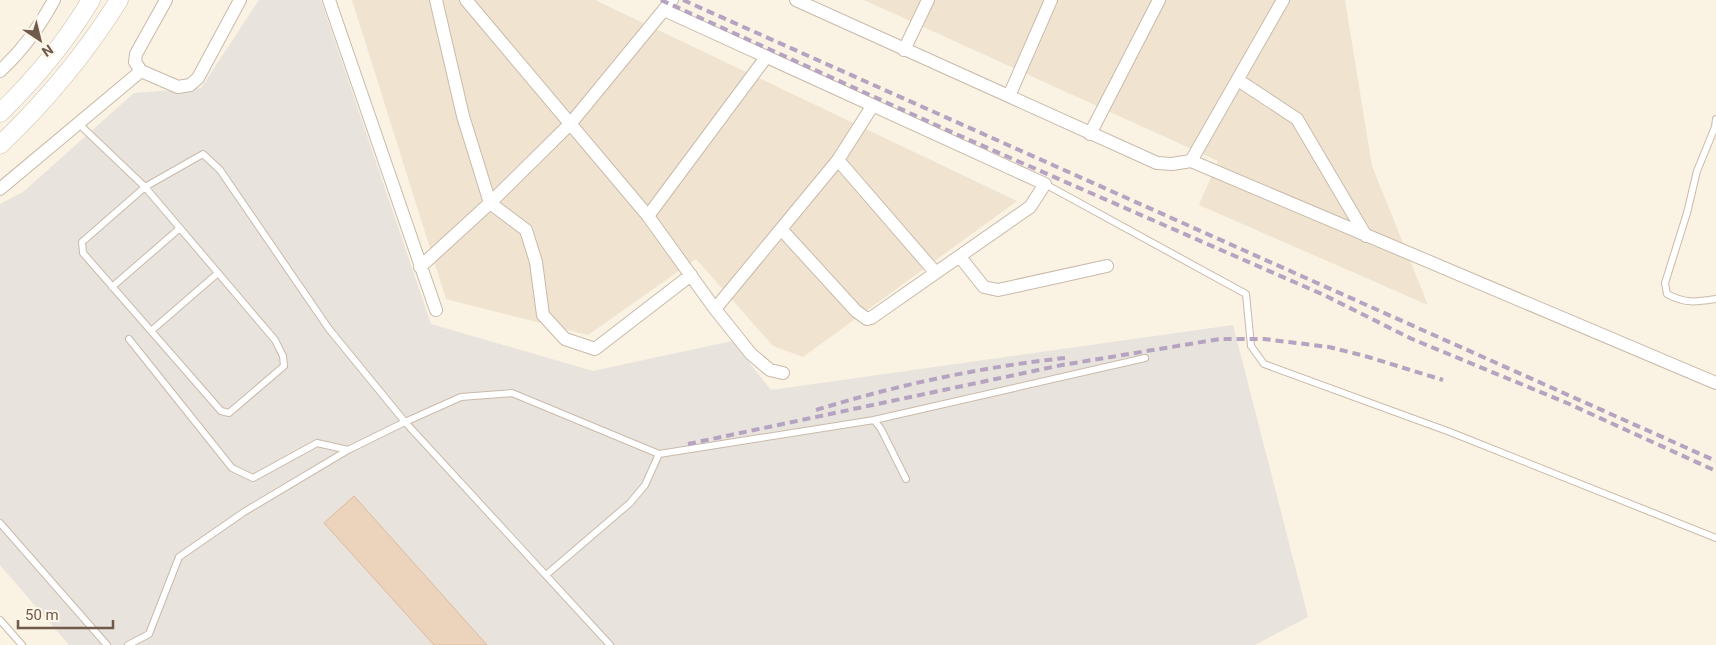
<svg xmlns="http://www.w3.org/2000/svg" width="1716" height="645" font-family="Roboto,sans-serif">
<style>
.residential{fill:#f0e4d1}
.industrial{fill:#e9e3dd}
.building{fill:#ecd3bc;stroke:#ddba9e}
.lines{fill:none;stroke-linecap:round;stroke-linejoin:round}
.service-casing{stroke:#c9baaa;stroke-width:8}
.minor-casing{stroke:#c9baaa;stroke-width:14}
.secondary-casing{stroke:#ccbba9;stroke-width:19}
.service{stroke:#fff;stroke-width:6}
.minor{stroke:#fff;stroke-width:12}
.secondary{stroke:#fff;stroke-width:18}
.rail{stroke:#b5a3c1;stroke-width:4;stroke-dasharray:8 5;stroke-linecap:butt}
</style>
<rect width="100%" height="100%" fill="#faf2e2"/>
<path class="residential" d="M352,0H595L1017,201L803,357L773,346L696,259L588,335L446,299Z
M864,0H1345L1372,166L1428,305L1199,205L1218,161Z"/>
<path class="industrial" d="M259,0H321L431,324L593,371L732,341L771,390L1233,325L1308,617L1255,645H69L0,565V204L23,192L134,93L201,88Z"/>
<path class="building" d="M354,496L487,645H434L324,523Z"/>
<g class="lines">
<defs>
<path id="service" d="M1716,119L1715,127L1697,171L1687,213L1665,283L1667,294C1686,304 1696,302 1716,299
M79,124L145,187L203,154L220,170L329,329L405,422L610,645
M1045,184L1246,294L1251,346L1264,364L1450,432L1716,538
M145,187L275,340L283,356L284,366L229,413L221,411L83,253L82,242Z
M112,287L180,228
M151,331L218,273
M129,339L232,468L253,478L317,443L348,450
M874,420L881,429L906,479
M0,523L107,645
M546,575L630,503L645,485L659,454
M0,620L22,645
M128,645L149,634L179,557L244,512L348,450L405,422L461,397L512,393L659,454L874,420L1145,358"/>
<path id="minor" d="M166,0L136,54L135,62L141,71L178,87L190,85L198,78L240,0
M329,0L436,310
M436,0L463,116L490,203L526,230L536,262L543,315L565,339L595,349L691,275
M466,0L648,216L715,309L751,354L770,370L783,373
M796,0L1157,163L1172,164L1191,161L1716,383
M664,10L1045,184L1030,207L871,318L867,319L856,311L781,229
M904,50L928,0
M0,71C21,52 40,26 54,0
M1238,80L1297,119L1366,236
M1009,96L1051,0
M1090,134L1159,0
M838,160L935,272
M1191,161L1283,0
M0,189L141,71
M648,216L767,56
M960,257L984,287L998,290L1107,266
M420,267L490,203L571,123L672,0
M715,309L838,160L873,105"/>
<path id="secondary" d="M0,113C35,79 66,42 91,0
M0,145C45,102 86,53 119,0"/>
</defs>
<use href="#service" class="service-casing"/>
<use href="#minor" class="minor-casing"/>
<use href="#secondary" class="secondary-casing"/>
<use href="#service" class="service"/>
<use href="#minor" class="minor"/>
<use href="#secondary" class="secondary"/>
<path class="rail" d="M661,0L958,135L1324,295L1412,339L1567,403L1716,471
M683,0L1716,461
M816,410C897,385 981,367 1065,358
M688,444L1062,365L1220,339H1264L1329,347L1365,356L1443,380"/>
</g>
<g transform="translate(40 40) rotate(145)" stroke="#fdf6e8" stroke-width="4" paint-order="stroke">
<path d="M0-4L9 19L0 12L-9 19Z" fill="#6f5a4b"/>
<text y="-8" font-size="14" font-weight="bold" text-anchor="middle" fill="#6f5a4b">N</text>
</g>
<path d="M18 620v8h95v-8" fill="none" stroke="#6f5a4b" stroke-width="2.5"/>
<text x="25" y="620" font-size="15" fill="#6f5a4b" stroke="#fdf6e8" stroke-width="4" paint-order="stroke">50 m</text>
</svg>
